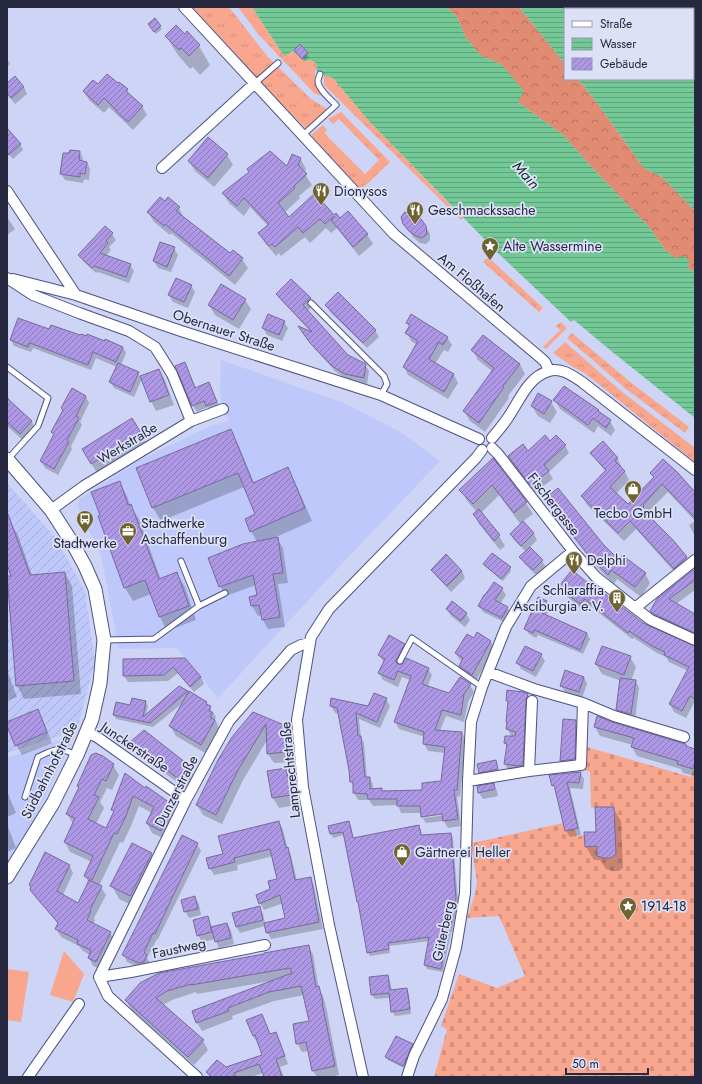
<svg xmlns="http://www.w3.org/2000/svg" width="702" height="1084" font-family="Jost,sans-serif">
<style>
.built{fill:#bfc8fa}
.industrial{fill:url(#industrial-furrows)}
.grass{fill:url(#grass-tufts)}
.forest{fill:url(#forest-crowns)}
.cemetery{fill:url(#cemetery-stones)}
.park{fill:#f9a68f}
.water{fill:url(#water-rules)}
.shadow{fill:#0003;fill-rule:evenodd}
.building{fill:url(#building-hatch);stroke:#786a9c}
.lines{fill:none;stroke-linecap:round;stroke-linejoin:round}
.lane-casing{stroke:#4c5383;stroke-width:7}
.street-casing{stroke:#4c5383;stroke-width:12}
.secondary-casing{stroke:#4c5383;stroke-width:15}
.lane{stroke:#fff;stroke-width:5}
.street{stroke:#fff;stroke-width:10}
.secondary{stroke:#fff;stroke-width:13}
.labels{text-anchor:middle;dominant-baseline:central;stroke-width:3.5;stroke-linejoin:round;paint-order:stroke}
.poi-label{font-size:14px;fill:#25283e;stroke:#dde1f8;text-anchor:start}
.street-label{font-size:14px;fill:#25283e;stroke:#dde1f8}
.water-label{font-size:15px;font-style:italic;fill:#0c321e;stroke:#dde1f8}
</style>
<defs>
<pattern id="industrial-furrows" width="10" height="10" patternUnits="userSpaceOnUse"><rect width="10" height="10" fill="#bfc8fa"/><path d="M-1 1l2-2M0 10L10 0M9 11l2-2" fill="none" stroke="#a4acd7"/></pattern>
<pattern id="grass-tufts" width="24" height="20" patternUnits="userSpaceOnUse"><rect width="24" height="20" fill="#f9a68f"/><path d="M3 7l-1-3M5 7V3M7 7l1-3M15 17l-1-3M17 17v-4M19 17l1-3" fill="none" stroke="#d58f7c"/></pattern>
<pattern id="forest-crowns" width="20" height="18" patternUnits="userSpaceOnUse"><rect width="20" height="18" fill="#e28b73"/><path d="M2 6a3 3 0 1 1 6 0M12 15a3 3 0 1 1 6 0" fill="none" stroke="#b77260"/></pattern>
<pattern id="cemetery-stones" width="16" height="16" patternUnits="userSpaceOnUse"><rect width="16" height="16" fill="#f9a68f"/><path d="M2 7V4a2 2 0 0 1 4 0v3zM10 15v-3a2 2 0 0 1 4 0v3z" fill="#d58f7c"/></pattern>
<pattern id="water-rules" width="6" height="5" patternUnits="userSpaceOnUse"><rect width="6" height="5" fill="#73c996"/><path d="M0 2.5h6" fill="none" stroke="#5ea37c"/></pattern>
<pattern id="building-hatch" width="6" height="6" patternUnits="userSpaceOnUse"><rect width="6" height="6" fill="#ae98e5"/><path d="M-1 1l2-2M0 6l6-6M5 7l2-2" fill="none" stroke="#8d7cbb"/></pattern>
</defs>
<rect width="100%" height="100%" fill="#cdd4f5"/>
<path class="built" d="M221,360L344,403L402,433L440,461L337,569L218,698L177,648L119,649L101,555L79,509L78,500L138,461L210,426L229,421L223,409L220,391Z
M75,735L29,830L7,862V758Z"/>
<path class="industrial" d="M7,483L55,537L85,591L95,662L77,730L7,753Z"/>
<path class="grass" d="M190,7H229L267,56L311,99L327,109L306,129L242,65Z
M238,7H252L284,56L293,51L305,61L311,60L317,64C313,79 315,82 321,96L314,93L258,34Z
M324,75L333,78L368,120L463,218L461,220L324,85Z
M341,112L390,162L367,184L359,189L311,135L323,125L327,130L324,133L365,174L379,160L339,119L333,124L328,119Z
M488,257L543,308L539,312L483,262Z
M561,322L567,328L546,349L543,347L560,330L556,326Z
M572,333L629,381L689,427L685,433L626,389L567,338Z
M565,342L621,391L695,448V462L586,374L573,367L553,353Z"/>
<path class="forest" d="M446,7H519L565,64V79H578L597,103L644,168L662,177L695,211V272L686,268L665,250L650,228L599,175L563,135L518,102L501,64L481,56L466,38L457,17Z"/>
<path class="cemetery" d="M587,747L691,777L695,766V1077H434L447,1029L441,1026L459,974L497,988L525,976L499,916L467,918L475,894L477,882L471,843L486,840L563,823L565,831L575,829L577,837L584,835V832H596L595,808L591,807L590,771H585Z"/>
<path class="park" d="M64,951L84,974L73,1002L50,995Z
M7,969L29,972L21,1022L7,1020Z"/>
<path class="water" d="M252,7H446L457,17L466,38L481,56L501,64L524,91L518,102L563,135L599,175L650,228L665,250L675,258L685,256L690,263L687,268L695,272V418L610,350L574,320L571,322L498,253L368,120L333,78L320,74L316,70L317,64L311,60L305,61L293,51L284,56Z
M519,7H658L660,9H565V64Z
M693,46L695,49V211L662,177L644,168L597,103L578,79H693Z"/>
<path class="shadow" d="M151,27H160L162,29L156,34Z
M185,35L199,46L210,65L200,75L193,67L190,69L178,55L166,36Z
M300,46L309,57L304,61L297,53Z
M7,59L10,64L7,67Z
M15,77L24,87L27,94L15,104L7,94V84Z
M98,85L127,90L130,95L142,106L147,115L133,130L109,107L104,113L89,100L84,92Z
M7,130L20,144L23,150L13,159L7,153Z
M80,152L83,159V162H87L90,169L89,180L84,179L83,183L65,180L61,174Z
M227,155L233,165L214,187L195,171L189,161Z
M300,158L306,169L304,173L312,185L299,196L300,198L284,213L289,218L315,195L334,217L367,234L373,244L359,256L337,228L331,233L326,228L310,243L305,237L281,256L279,253L276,256L265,243L259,233L268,226L250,207L244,216L229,203L223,193L288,167Z
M165,203L179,208L184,218L230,255L242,259L248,268L235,285L171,233L170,235L154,222L148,212Z
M7,217L15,229L7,235Z
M404,224L426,227L430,234V240L426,244L420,243L413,237Z
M112,234L116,240L109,247L111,250L106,256L130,265L134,271L129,283L98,272L96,273L83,261L80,255Z
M174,248L178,255L171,272L158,268L154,261Z
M191,286L195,292L188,308L173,302L169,295Z
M278,294L310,299L314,305L307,311L347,356L365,365L369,371L367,384L350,381L336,372L315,349L303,333H312L281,300Z
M245,300L251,309L239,329L215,315L209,305Z
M327,305L375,330L379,337L367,348L330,312Z
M284,322L288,328L282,341L267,335L263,328Z
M407,323L447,337L452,345L448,352L444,350L435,364L454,375L458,383L448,399L408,375L404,367L417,345L411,341L407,333L410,327Z
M50,331L81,337L123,347L126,353L121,365L138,373L140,377L159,370L165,380L174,405L156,411L151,401L142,379L134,397L114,388L110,382L117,367L96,358L91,370L33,348L31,352L14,346L11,340Z
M484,336L520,364L525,374L508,396L509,398L485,432L470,421L464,411L492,371L478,360L473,351Z
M188,370L196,388L209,383L220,408L211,412L208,407L197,412L193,405Z
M72,390L86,397L89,403L80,422L82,425L71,446L72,449L58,475L45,468L41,461L55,436L53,432L64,411Z
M7,395L13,406L31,421L37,431L26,443L7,426Z
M555,400L598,411L600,414L610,421L615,430L611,436L598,426L594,433L560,409Z
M551,402L557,412L550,423L538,416L532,406Z
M132,420L146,443L97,473L83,450Z
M230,430L238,444L254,483L288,469L295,482L312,521L276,537L283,548L288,583L278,584L285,627L268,629L263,620L262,615L258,616L252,606L250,598L258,596L256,585L226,596L220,586L257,542L251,531L257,515L244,487L161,521L153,508L137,469Z
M550,442L565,445L569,453L549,472L553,479L535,492L513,464L509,456L528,452Z
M592,453L617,458L622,467L621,468L625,472L629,480L616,494L628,505L654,478L651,473L695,493V536L689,525L695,521L668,492L647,513L674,542L687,558L692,567L679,577L636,529L624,541L587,505L582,496L606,472L597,461Z
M493,460L526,503L533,514L522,522L534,534L537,540L529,548L542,561L546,567L537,576L524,563L521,557L526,552L515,541L511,535L521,525L499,495L481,513L499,536L505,546L500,550L479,524L474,514L477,512L467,501L461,490Z
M119,482L127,496L130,505L139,519L161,580L177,574L185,587L196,620L167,631L160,617L151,594L133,601L125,588L101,516Z
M545,499L602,544L619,562L645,573L650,583L641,597L617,579L614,584L596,566L551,509Z
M10,522L18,535L32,575L65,573L72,586L81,694L24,699L17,685L13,577L7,562V523Z
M484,564L510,568L511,571L503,581L486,567Z
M432,570L462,571L465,578L451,592L436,576Z
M695,570V590L676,604L695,615V638L655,618L651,611L658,599Z
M495,583L502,589L506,595L500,604L507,607L511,613L506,623L483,612L479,606Z
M559,587L604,597L643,624L695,647V703H694L686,718L674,712L670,704L688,671L669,662L666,657L657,653L634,638L632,639L589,605L584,611L564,594Z
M547,602L550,607L546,616L587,633L590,639L583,654L538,635L536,638L529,634L525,629Z
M447,609L466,614L470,620L465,627L451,616Z
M477,634L491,642L494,648L476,681L464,672L460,666L463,662L460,660L456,654L474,639Z
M404,644L408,651L400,665L428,669L432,675L428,686L450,694L470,685L474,692L468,702L464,722L446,716L440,731L462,733L466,740L460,796L457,797L461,826L448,828L444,821L426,823L422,817L421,813H401L398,805L373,806L369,800H358L354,793V787L351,782L350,770L339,714L335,713L331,706L369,707L386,699L390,706L380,728L359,719L361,738L364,743L367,778H370L373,785V790L381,789L383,792L423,791L442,782L445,753L428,751L424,744L425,737L399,729L395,722L410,680L402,677L398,687L383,680L379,673L384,663L379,655ZM447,813V815L423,818V816Z
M602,647L630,657L636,667L631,681H636L639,688L635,720L620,716L617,709L621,681L602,674L596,664Z
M541,655L545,661L536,677L521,669L518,663Z
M185,659L201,677L204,684L194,692L178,673L168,681L128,682L124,676Z
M7,670L17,697L7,701Z
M584,677L587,684L582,698L565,692L561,685Z
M179,687L187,692L189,694L206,702L216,717L215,719L220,730L207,754L176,736L170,726L185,701L153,727L116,719L114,715L131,706L145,702L148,706L146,715Z
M523,693L528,695L532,701L526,772L508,770L505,764L507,747L505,743L512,737L507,729L508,724L507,722L509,704L507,701Z
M37,710L43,720L52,743L22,755L16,745L7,723Z
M253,713L283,726L289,736L290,762L274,763L268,754L267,740L243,780L222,824L203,815L197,805Z
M597,717L612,723L686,744L688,748L695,750V776L683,773L681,769L637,756L632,747L633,745L600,736L595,727Z
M575,721L579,728L578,765L564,767L561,761Z
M132,742L189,767L195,776L186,789L137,752Z
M496,761L499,772L481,775L480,772Z
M113,765L119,775L112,790L107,788L100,802L104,808L96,824L107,829L114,813L113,810L126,775L145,790L172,806L178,815L167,840L152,833L147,823L152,813L139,806L131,826L123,843L120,842L99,886L101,887L106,895L94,918L95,920L93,925L110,933L115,941L101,969L93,966L89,958L90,955L83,951L79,946L61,937L56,929L59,924L36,898L31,889V888L30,885L69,865L73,873L63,895L78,904L89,883L85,876L92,862L70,852L65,842L73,824L67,814L79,788L78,786Z
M286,769L292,779L296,805L279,808L273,798L269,772Z
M580,773L584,779L583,789L570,788L581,835L570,837L566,831L557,792L554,786L559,785Z
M493,784L497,791L498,796L483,799L479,793Z
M7,791L16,813L7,817Z
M613,808L621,821L623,868L619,871H612L606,869L600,860H594L586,847L585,833H597Z
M279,822L283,830L288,849L291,855L297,881L310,878L314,886L323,929L271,939L267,932L265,926L240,933L236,926L259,907L263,914L265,924L286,919L283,903L264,910L260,903L271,890L278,879L273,856L237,865L238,870L214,875L210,868L224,854Z
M349,822L351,826L354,839L419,826L421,830L422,836L451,834L453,838L458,902L452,932H451L443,972L427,969L425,965L430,941L389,946L390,953L370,956L368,952L360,906L358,902L344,835L333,838L331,834L330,827Z
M7,824L16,848L7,852Z
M197,844L201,851L158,939H157L147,958L150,963L147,968L143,969L127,962L124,955Z
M151,853L159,867L138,908L119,899L112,886Z
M195,897L199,904L201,915L189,918L185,911Z
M208,917L212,927L227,924L231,930L234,944L219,948L215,939L202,942L198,935Z
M308,946L313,954L319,990L323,996L327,1011L339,1075L329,1077H317L313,1071L309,1051L302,1052L297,1043L310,1022L304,995L274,1001L232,1016L233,1019L202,1031L197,1023L193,1012L272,981L197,994L196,992L172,1000L163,1005L203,1041L208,1050L194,1065L131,1009L126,1000Z
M388,976L390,981L392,991L406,989L409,994L411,1014L395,1016L392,1011L390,998L375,999L372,995L370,978Z
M261,1016L266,1024L271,1035L276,1033L280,1041L288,1064L280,1067L284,1077H265L263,1073L251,1077H210L207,1072L226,1069L263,1056L258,1044L253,1036Z
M412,1045L414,1048L404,1068L388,1060L386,1057Z"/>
<path class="building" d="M155,18L161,26L154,32L148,24Z
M176,25L185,34L187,31L200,45L189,56L181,48L179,50L165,36Z
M300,44L308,53L302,59L294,50Z
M107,74L118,83L119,82L128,89L126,91L143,106L128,122L116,111H117L104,98L98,105L83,91L93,80L98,84Z
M15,76L24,87L11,98L7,94V83Z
M7,128L21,144L7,156Z
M208,137L228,154L208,178L188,161Z
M70,150L80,151L79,160L87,162L85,174L80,173V177L60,174L63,153H69Z
M270,151L287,166L292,154L301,158L298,165L307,174L294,186L295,188L278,203L289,217L315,193L334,215L336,213L340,218L348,211L368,234L353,247L331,220L334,216L325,224L320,219L303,233L298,227L275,247L272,244L269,246L258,233L269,224L244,198L237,206L222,193L249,172L247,169Z
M160,197L165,201L168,197L180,207L176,211L230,253L233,250L243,258L229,276L165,224L164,226L147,212Z
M405,212L411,213L421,219L426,226L427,234L422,238L416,236L409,231L403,224L401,217Z
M105,226L113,233L106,241L108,243L100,253L131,264L126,277L94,266L92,268L78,255Z
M160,242L175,247L167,267L153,261Z
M176,278L192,285L184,302L168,295Z
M291,279L311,298L303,305L348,355L366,364L364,378L345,374L332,366L310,343L298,326L312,332L276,294Z
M221,284L246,299L233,320L208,305Z
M338,292L376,330L363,343L325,305Z
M268,314L285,321L279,335L262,328Z
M411,314L448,337L443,345L439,342L429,359L454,374L444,392L403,367L418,341L405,333L410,325L406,323Z
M18,318L49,329L51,325L80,335L81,334L87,336V334L105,341V339L123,347L116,362L93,352L88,365L30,343L28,347L10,340Z
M483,335L520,364L503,386L504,387L479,423L463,411L494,368L471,350Z
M185,362L195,388L209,382L217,402L206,406L204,401L192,406L175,366Z
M118,363L139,372L130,392L109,382Z
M159,369L169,395L150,402L140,376Z
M564,386L599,410L598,411L611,420L606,428L593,418L588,425L553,400Z
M72,388L86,396L76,416L79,418L67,440L69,442L54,469L40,461L54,434L51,432L63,410L61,408Z
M538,393L552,401L544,414L531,406Z
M7,398L32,421L20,434L7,422Z
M132,418L141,433L91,464L82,449Z
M231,429L253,483L288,467L305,508L250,532L245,519L255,514L238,473L152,508L136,468Z
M545,435L550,441L556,435L566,445L544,465L549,471L530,485L508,456L523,444L528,451Z
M603,441L618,458L615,461L625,471L610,487L628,504L654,477L650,473L663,459L678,473L695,492V518L662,484L643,505L644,507L642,509L673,540L687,557L674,569L630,521L618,533L581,496L606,470L590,453Z
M493,458L527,502L514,513L492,485L473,504L459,490Z
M120,481L128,505L131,504L159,579L177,572L189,606L159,617L145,580L124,588L98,516L100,515L91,492Z
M558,488L603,544L619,560L622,555L646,573L635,587L611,570L608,575L589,556L544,499Z
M479,509L500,535L494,541L473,514Z
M7,514H8L30,575L65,572L74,681L16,686L7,576H11L7,564Z
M523,521L534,533L521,546L510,534Z
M278,537L283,573L273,574L280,617L262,620L259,605L251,606L249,597L257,595L253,575L219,587L208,558L243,544Z
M530,547L543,560L533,570L519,557Z
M492,553L511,567L501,579L483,564Z
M446,554L462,571L447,586L431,570Z
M572,570L604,596L605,594L643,623L695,646V699L690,696L682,711L669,704L689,667L664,655L665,652L652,646L629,631L628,633L585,599L580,604L558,587Z
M693,570L695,572V580L669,599L695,614V633L654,614L650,611L657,599Z
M494,582L503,588L495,600L508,607L502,618L478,606L484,595H485Z
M538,597L547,601L542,613L587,633L580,650L535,630L533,633L524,629Z
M452,601L467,613L461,621L446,609Z
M477,632L491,641L472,675L459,666L463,658L455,653L467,634L474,638Z
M389,635L405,644L396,660V662L398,664H402L406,658L429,668L422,684L449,693L460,677L471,684L464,694L461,715L442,710L435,730L462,732L457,790H454L458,819L443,821L442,814L421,817L420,806H397V799H368L367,794L353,793V782H350L349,770L337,708L330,706L331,698L368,706L374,693L387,698L377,722L356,713L358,736H361L365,777H370V789L382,788V791L422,790V783L441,781L445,747L423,744L424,732L394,722L411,676L398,671L394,680L378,673L385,659L378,655Z
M525,646L542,654L533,671L516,663Z
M602,646L631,656L624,675L595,664Z
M185,658L201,677L190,687L173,667L164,675L123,676V659Z
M565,670L584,677L579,692L560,686Z
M620,678L636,680L631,714L616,710Z
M179,686L188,691L150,723L113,715L116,702L130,705L132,698L146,701L143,717Z
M507,690L523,692L528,694L526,701L523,765L518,766L504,764L507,744L504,743L505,736H515L516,732L506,729L507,722H506L508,701H506Z
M189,691L207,702L206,704L211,706L209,711L213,713L210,717L215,720L201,745L169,726Z
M38,709L47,732L15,746L7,726V722Z
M253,712L284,725L285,752L267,754L266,724L238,770L216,815L196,805L218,760L232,737Z
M597,716L612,722L682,743L686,744V746L695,749V762L693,769L677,764L678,761L631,747L634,738L594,727Z
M563,719L576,720L575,759L560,761Z
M144,730L190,766L180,780L130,742Z
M96,753L103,756L114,764L106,781L102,779L94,795L99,797L88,819L106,828L114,811L111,810L125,773L145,788L146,786L173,805L161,831L146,823L154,807L133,796L126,816L117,834L114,833L92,880L84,876L93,856L64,842L75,818L66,814L79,787L77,786L91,755Z
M496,760L498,769L479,773L477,764Z
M286,768L291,795L272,798L267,771Z
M581,772L579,783L567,782L578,828L565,831L554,785L552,786L549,775Z
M494,783L495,789L478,793L477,786Z
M595,807H614L616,854L611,858H604L597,856V846L585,847L584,832H596Z
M279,821L286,848L288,847L295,880L311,877L319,922L266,933L264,923L285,918L280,895L259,904L256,895L270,889L268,881L277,879L270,849L234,858L235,862L209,869L206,858L223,854L218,836Z
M349,821L353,838L419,825L421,835L451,833L456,898L450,929H449L441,969L424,965L429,937L388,943L389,949L367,953L358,902H357L343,832L330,834L328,826Z
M182,835L198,843L155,934L153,933L144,952L147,955L144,962L138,963L122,955Z
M132,843L152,853L130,896L110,886Z
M45,852L70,865L57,891L78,903L89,880L102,886L90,910L91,911L87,920L111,932L96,962L88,958L91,950L77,944L78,940L55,929L58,923L30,890L31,886L29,885Z
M195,896L198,909L184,912L181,900Z
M260,906L263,920L236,927L232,913Z
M208,916L212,932L197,936L193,920Z
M227,923L231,938L215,942L211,927Z
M309,945L316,987L319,986L323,1003H322L335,1066L312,1071L306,1042L296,1044L293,1024L309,1021L301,986L269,992L228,1008L229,1011L196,1023L192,1011L292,973L290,968L191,985V984L167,991L156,998L204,1040L188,1057L125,1000L140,983L159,973L264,954V953Z
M388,975L390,990L407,988L410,1009L391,1012L389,993L371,995L369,977Z
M262,1014L270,1034L276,1032L285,1056L276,1059L282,1077H264L259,1064L234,1073L236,1077H212L206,1072L217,1060L226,1067L262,1055L255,1035L253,1036L246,1020Z
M396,1036L413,1044L403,1066L385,1057Z"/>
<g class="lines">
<defs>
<path id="lane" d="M254,84L278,63
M303,135L336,105C331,100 318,89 318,81C318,79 319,77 320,74
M311,303L384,376L387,384L381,395
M7,367L48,398L38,426L8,459
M199,606L225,593
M105,640L154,639L199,606L181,561
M400,661L412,638L482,687
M25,797L38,757C55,749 58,746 76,755"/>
<path id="street" d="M184,7L394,234L542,359L545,362L549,370
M162,168L254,84
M7,191L76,295L181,331L381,395L479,439
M7,278L33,295L79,313L129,331L155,347L172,374L191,421
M13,279L76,295
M492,438C498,431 504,424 509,416C520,400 528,377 549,371C561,367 573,376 582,382L695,470
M492,448L498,454L573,551L596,577L635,608L651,620L695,640
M51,510L84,486L191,421L223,409
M635,608L695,560
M583,703L614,716L684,737
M86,732L97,737L186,800
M529,771L532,701
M468,781L529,771L581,765L583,703L534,689L488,672
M99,977L186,800L229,721L291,650L301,645L310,643
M99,977L131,972L265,945
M99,977L108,996L197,1077
M28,1077L79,1004
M363,1077L329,925L303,787L297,720L311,637L329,609L476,458L482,450
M407,1077L414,1056L442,999L456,948L465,893L468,781L471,722L482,687L506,627L531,586L573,551"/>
<path id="secondary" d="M7,459L51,510L73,544L85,566L95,589L104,640L100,683L92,719L77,755L53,803L7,877"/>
</defs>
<use href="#lane" class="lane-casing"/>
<use href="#street" class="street-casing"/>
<use href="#secondary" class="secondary-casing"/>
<use href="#lane" class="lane"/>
<use href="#street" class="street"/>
<use href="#secondary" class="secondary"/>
</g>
<defs>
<symbol id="restaurant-pin" viewBox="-11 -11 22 30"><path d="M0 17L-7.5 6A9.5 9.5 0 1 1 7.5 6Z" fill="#6f6431" stroke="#dde1f8"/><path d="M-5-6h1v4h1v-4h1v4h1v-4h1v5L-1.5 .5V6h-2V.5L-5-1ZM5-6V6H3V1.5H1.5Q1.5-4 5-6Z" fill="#fff"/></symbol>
<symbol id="sight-pin" viewBox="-11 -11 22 30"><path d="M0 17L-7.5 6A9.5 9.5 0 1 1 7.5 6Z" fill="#6f6431" stroke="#dde1f8"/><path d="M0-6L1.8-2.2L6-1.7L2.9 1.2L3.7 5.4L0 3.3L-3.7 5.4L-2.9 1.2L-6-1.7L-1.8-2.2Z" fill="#fff"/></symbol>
<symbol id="shop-pin" viewBox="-11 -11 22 30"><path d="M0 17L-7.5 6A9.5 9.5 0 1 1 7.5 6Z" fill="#6f6431" stroke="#dde1f8"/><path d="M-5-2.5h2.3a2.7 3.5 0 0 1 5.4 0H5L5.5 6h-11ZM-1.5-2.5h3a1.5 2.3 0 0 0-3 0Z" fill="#fff"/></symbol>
<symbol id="bus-pin" viewBox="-11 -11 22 30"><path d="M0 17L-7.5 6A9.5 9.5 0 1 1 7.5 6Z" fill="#6f6431" stroke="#dde1f8"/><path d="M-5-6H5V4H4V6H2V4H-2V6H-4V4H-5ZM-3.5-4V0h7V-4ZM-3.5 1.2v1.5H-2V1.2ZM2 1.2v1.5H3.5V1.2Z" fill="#fff"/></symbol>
<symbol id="office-pin" viewBox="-11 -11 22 30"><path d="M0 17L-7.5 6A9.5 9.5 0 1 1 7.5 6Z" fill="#6f6431" stroke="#dde1f8"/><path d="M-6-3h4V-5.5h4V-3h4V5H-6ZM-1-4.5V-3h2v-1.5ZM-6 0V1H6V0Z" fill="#fff"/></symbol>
<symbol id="building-pin" viewBox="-11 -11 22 30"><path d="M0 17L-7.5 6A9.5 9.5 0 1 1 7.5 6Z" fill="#6f6431" stroke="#dde1f8"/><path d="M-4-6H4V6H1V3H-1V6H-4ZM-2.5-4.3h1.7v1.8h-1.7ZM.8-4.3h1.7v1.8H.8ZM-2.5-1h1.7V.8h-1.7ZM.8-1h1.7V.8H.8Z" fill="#fff"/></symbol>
</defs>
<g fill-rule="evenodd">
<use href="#restaurant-pin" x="311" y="181" width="20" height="27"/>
<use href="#restaurant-pin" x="405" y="200" width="20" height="27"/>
<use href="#sight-pin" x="480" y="236" width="20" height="27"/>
<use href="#shop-pin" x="623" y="479" width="20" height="27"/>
<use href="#bus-pin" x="75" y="509" width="20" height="27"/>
<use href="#office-pin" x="118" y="521" width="20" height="27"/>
<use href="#restaurant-pin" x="564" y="550" width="20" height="27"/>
<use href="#building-pin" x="607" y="588" width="20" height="27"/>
<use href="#shop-pin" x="392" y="842" width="20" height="27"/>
<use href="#sight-pin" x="618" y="896" width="20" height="27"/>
</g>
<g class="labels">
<g class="poi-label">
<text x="334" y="191">Dionysos</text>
<text x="428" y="210">Geschmackssache</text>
<text x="503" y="246">Alte Wassermine</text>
<text x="633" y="513" text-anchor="middle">Tecbo GmbH</text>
<text x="141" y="523">Stadtwerke<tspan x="141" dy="16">Aschaffenburg</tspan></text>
<text x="85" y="543" text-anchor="middle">Stadtwerke</text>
<text x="587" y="560">Delphi</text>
<text x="604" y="590" text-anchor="end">Schlaraffia<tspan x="604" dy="16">Asciburgia e.V.</tspan></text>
<text x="415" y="852">Gärtnerei Heller</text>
<text x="641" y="906">1914-18</text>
</g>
<g class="street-label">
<text transform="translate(472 282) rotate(40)">Am Floßhafen</text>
<text transform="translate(224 330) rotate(18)">Obernauer Straße</text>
<text transform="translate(127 443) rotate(-31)">Werkstraße</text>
<text transform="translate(554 504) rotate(52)">Fischergasse</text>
<text transform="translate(135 747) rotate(34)">Junckerstraße</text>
<text transform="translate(49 770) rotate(-63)">Südbahnhofstraße</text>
<text transform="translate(290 770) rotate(-96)">Lamprechtstraße</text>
<text transform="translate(176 791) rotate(-63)">Dunzerstraße</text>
<text transform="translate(443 931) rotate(-78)">Güterberg</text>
<text transform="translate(179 948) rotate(-12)">Faustweg</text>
</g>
<g class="water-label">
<text transform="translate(526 175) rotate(48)">Main</text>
</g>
</g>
<rect width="702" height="1084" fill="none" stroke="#25283e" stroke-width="16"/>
<rect x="564" y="8" width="130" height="72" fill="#dde1f8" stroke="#9397ae"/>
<rect x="572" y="21" width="20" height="6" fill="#ffffff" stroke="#9397ae"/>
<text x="600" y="28" font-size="12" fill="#25283e">Straße</text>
<rect x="572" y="38" width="20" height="12" fill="url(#water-rules)" stroke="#9397ae"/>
<text x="600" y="48" font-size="12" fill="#25283e">Wasser</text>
<rect x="572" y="58" width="20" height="12" fill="url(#building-hatch)" stroke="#9397ae"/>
<text x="600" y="68" font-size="12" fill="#25283e">Gebäude</text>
<path d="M566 1068v6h82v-6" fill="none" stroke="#25283e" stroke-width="2"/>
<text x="572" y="1068" font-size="12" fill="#25283e" stroke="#dde1f8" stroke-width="3" paint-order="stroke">50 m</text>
</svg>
